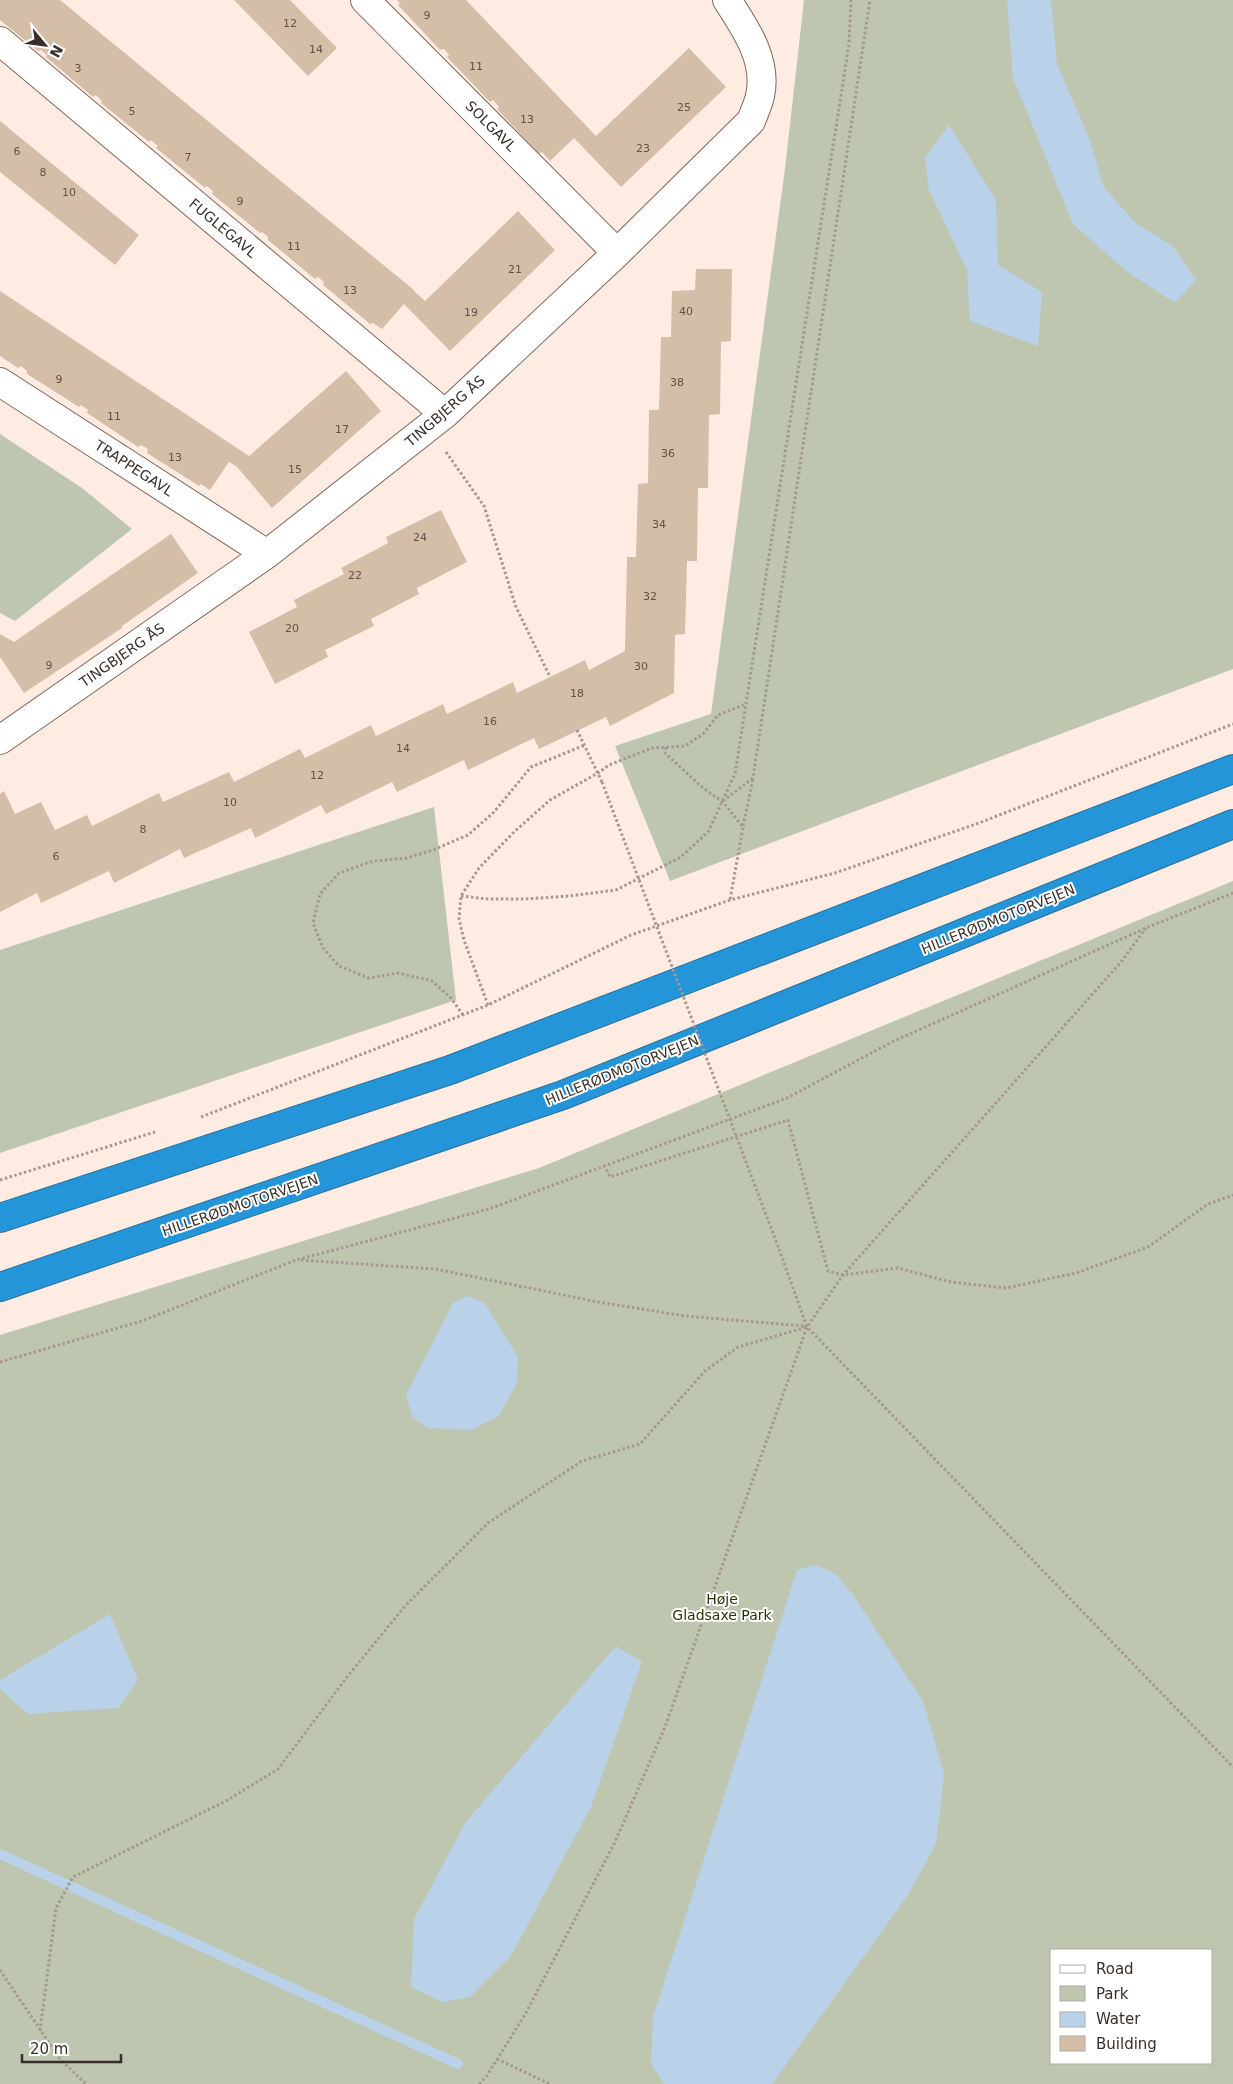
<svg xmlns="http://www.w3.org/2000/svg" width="1233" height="2084" font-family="'DejaVu Sans',sans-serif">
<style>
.green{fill:#bec6b0;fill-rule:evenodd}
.water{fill:#b9d1e9}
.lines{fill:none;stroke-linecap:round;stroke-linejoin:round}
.stream{stroke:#b9d1e9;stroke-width:10}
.building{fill:#d4bea8}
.minor-casing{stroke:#7f6558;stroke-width:30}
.motorway-casing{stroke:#2c719b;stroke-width:30}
.path{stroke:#a6978f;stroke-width:3;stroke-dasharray:2.5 2.5;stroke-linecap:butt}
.minor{stroke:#fff;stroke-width:28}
.motorway{stroke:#2495d9;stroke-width:28}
.path-bridge{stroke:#a6978f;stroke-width:3;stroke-dasharray:2.5 2.5;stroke-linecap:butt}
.labels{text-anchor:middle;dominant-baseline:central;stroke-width:4;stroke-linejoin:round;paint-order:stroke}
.number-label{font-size:11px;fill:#605248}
.street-label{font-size:14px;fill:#3a2e28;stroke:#fff}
.park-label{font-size:14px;fill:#283604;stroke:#fff}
</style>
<rect width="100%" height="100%" fill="#feece3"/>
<path class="green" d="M804,0H1233V669L670,881L615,746L711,714L785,169Z
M0,434L82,488L132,529L15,621L0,613Z
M434,807L456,1000L0,1153V950Z
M1233,881V2084H0V1335L539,1168ZM1052,1950H1212V2063H1052Z"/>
<path class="water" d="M1007,0H1051L1057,64L1089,138L1104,188L1137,224L1173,246L1196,280L1175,303L1126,271L1073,224L1013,78Z
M949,125L996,200L998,265L1042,292L1038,346L970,321L967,270L929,190L925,158Z
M466,1296L484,1302L518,1357L517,1383L499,1416L471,1430L428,1428L412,1417L406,1395L453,1303Z
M816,1565L836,1574L853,1595L923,1701L944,1774L936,1844L908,1895L772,2084H664L651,2064L653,2017L797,1570Z
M110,1614L138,1680L118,1708L28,1714L0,1689V1680Z
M616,1646L642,1662L591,1807L511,1956L470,1997L443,2002L411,1987L414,1919L465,1823Z"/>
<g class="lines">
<path class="stream" d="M0,1854L458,2064"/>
</g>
<path class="building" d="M0,0H60L414,290V291L425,301L518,211L555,250L450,351L404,304L382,329L373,323L370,324L323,285L324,282L318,277L315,279L268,240V237L262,232L260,233L212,194L213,191L207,186L205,188L156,148L158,146L151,140L149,142L101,103L102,101L96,95L93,97L46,57L47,55L41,50L38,51L0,20Z
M234,0H290L337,48L308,76Z
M397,0H466L596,136L689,48L726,87L621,187L574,138L550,161L542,152L539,154L497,109L499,107L493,100L490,102L447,57L449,55L444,49L440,50L398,5L400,3Z
M0,121L139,235L115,265L0,172Z
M696,269H732L731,341L721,342L720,414L709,415L708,488H698L697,561H687L685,634L675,635L674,693L610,726L606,717L539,749L534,738L468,770L464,760L397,792L392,782L326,814L321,805L255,838L251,828L184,858L180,849L114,883L109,871L41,903L37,893L0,912V794L4,791L15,814L41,802L55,830L87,815L92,826L159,793L163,802L229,772L234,782L300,749L305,758L371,725L376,736L443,704L447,714L513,682L517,693L585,660L589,670L625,651L627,557H636L638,484L648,483L649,410H659L661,337H671L672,291L695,290Z
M0,291L249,456L346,371L381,411L272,508L237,467L229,462L210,490L201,484L199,486L147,453L148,449L141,445L138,447L87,413L88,410L81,405L79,407L27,374V371L21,366L18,368L0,356Z
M441,510L467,562L417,588L419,594L371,619L374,626L325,650L328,657L275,684L249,632L297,607L294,600L344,574L341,568L388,543L386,537Z
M171,534L198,573L122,626V628L24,693L0,657V634L14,642Z"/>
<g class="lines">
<defs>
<path id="minor" d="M365,0L617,253
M0,41L445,414
M0,382L267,554
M0,740L267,554L445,414L617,253L751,121C754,113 758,105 760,96C768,60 745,28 727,0"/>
<path id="motorway" d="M0,1218L450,1070L1233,769
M0,1287L563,1095L1233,824"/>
</defs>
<use href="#minor" class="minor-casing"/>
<use href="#motorway" class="motorway-casing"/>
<path class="path" d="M446,452L484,506L516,607L550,677
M577,730L602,782
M666,747L665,753L703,788L723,802L743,827L730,900
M723,801L753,778L870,0
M743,826L753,779
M461,896L488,899H524L569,896L616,890L681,857L708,832L735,774L849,44L851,0
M488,1005L464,940L459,919L461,896L479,868L513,833L550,800L598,773L609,765L652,748L685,746L703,734L718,715L746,704
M463,1015L451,998L432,981L398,973L369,978L339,966L323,948L313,923L320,894L339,873L373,861L407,858L433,850L468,835L494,812L531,767L585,745
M201,1117L488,1005L631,935L730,900L835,873L979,823L1233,724
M604,1165L610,1177L788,1120L828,1271L843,1275L898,1268L951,1282L1006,1288L1076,1273L1148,1247L1208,1204L1233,1195
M0,1180L155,1132
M779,1249L807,1327L1233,1767
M301,1260L436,1269L598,1302L685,1316L804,1326
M0,1362L142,1321L296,1260L489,1209L787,1098L892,1042L1146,928L1233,893
M0,1970L60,2059L86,2084
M40,2031L56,1908L73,1877L226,1801L278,1769L347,1677L406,1605L488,1523L582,1461L640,1444L705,1371L738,1347L807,1327
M497,2059L550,2084
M479,2084L486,2077L526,2013L615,1842L665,1727L807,1327L843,1275L1121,962L1146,928"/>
<use href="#minor" class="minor"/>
<use href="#motorway" class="motorway"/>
<path class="path-bridge" d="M602,782L779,1249"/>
</g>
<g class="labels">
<g class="number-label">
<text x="427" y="15">9</text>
<text x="290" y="23">12</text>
<text x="316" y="49">14</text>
<text x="476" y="66">11</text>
<text x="78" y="68">3</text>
<text x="684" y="107">25</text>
<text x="132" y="111">5</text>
<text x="527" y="119">13</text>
<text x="643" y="148">23</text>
<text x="17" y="151">6</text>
<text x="188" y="157">7</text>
<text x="43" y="172">8</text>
<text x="69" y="192">10</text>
<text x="240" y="201">9</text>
<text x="294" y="246">11</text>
<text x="515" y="269">21</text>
<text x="350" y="290">13</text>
<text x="686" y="311">40</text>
<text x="471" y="312">19</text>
<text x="59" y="379">9</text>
<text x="677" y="382">38</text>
<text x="114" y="416">11</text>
<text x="342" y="429">17</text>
<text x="668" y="453">36</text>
<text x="175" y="457">13</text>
<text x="295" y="469">15</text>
<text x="659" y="524">34</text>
<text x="420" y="537">24</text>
<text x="355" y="575">22</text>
<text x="650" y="596">32</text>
<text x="292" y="628">20</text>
<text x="49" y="665">9</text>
<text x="641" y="666">30</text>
<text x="577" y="693">18</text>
<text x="490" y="721">16</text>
<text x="403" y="748">14</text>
<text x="317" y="775">12</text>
<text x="230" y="802">10</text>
<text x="143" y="829">8</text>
<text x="56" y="856">6</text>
</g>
<g class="street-label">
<text transform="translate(491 126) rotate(45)">SOLGAVL</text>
<text transform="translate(223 228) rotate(40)">FUGLEGAVL</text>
<text transform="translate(445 411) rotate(-41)">TINGBJERG ÅS</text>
<text transform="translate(134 468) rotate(33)">TRAPPEGAVL</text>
<text transform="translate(122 655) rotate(-35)">TINGBJERG ÅS</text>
<text transform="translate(998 919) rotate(-22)">HILLERØDMOTORVEJEN</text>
<text transform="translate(622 1070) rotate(-22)">HILLERØDMOTORVEJEN</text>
<text transform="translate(240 1205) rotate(-19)">HILLERØDMOTORVEJEN</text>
</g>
<g class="park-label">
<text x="722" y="1599">Høje<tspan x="722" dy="16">Gladsaxe Park</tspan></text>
</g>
</g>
<rect x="1050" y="1949" width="162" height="115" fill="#ffffff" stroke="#b0aba9"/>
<rect x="1060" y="1965" width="25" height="8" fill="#ffffff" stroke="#b0aba9"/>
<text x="1096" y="1974" font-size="15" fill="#3a2e28">Road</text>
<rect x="1060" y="1986" width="25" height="15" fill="#bec6b0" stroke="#b0aba9"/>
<text x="1096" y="1999" font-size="15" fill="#3a2e28">Park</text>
<rect x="1060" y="2012" width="25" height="15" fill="#b9d1e9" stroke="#b0aba9"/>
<text x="1096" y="2024" font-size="15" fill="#3a2e28">Water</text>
<rect x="1060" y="2036" width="25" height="15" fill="#d4bea8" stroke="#b0aba9"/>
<text x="1096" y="2049" font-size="15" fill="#3a2e28">Building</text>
<g transform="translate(45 45) rotate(119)" stroke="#ffffff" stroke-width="4" paint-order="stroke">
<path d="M0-4L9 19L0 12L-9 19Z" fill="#3a2e28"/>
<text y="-8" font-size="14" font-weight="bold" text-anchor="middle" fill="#3a2e28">N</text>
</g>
<path d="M22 2054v8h99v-8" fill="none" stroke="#3a2e28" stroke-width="2.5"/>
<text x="30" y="2054" font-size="15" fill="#3a2e28" stroke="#ffffff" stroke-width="4" paint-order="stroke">20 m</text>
</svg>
